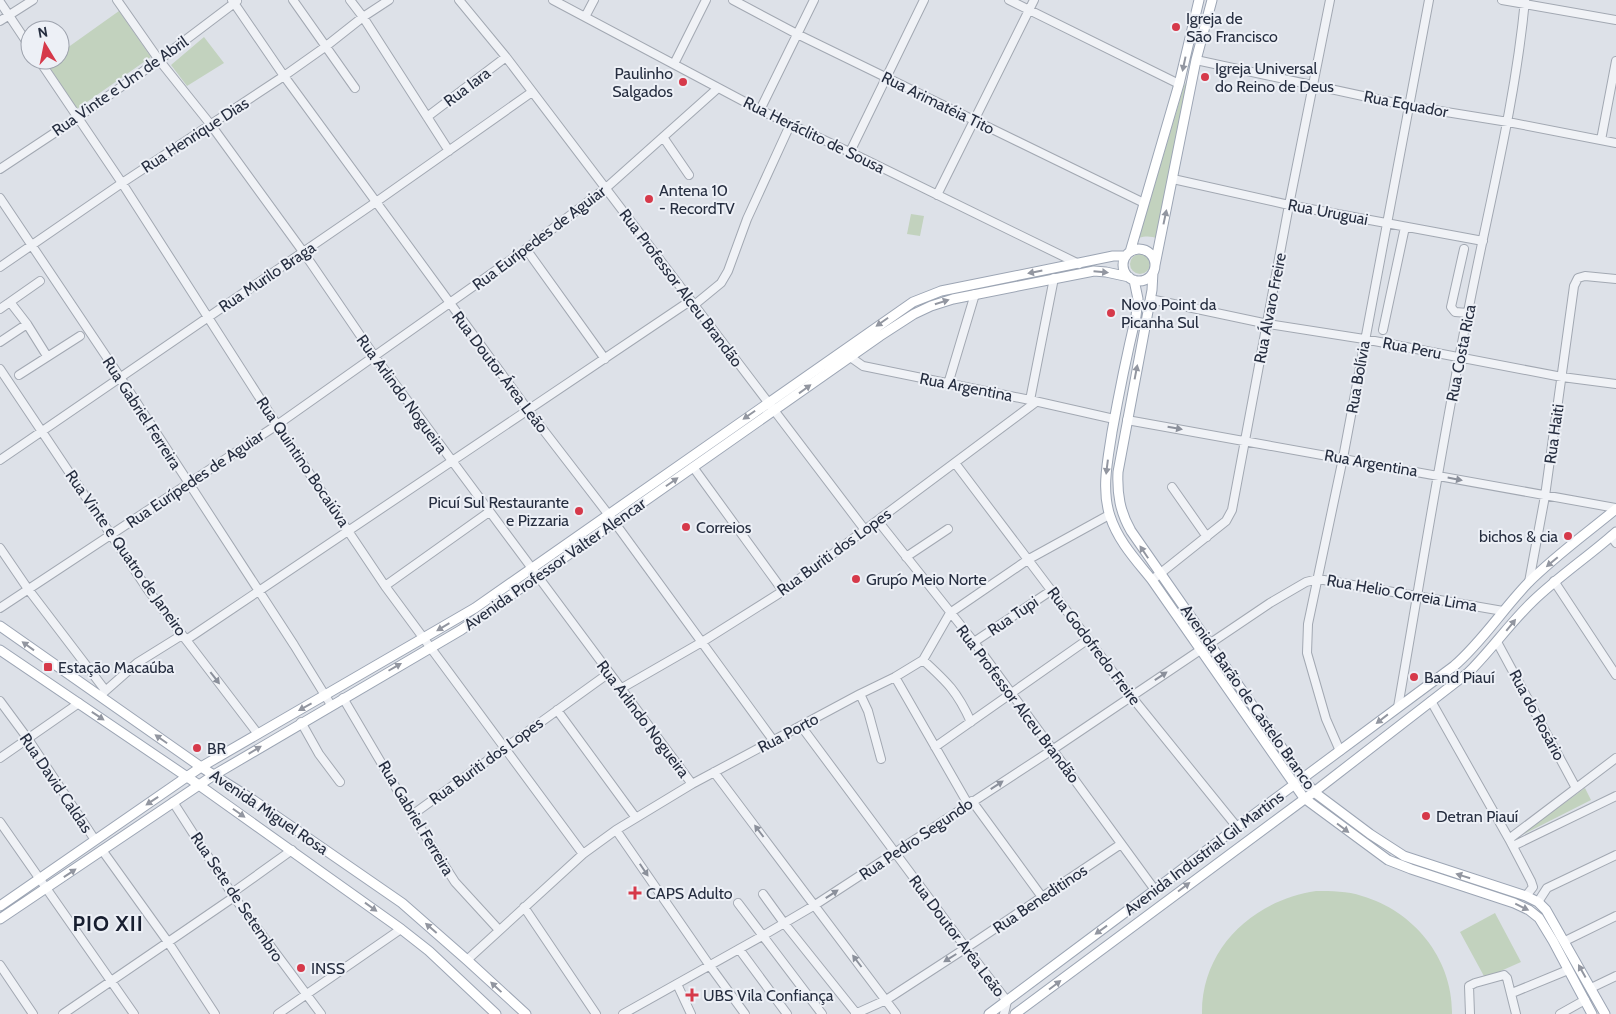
<svg xmlns="http://www.w3.org/2000/svg" width="1616" height="1014" font-family="Cabin,sans-serif">
<style>
.green{fill:#c2d2be}
.lines{fill:none;stroke-linecap:round;stroke-linejoin:round}
.minor-casing{stroke:#a2a8b2;stroke-width:10}
.major-casing{stroke:#9ca5b4;stroke-width:11}
.minor{stroke:#f0f2f6;stroke-width:8}
.major{stroke:#fff;stroke-width:9}
.oneway{fill:#9296a0}
.oneway2{fill:#8b909b}
.poi-dot{fill:#d6394a;stroke:#edf0f6;stroke-width:2}
.labels{text-anchor:middle;dominant-baseline:central;stroke-width:4;stroke-linejoin:round;paint-order:stroke}
.poi-label{font-size:16px;fill:#262e40;stroke:#edf0f6;text-anchor:start}
.street-label{font-size:16px;fill:#262e40;stroke:#edf0f6}
.district-label{font-size:21px;font-weight:bold;letter-spacing:1px;fill:#181f30;stroke:#edf0f6}
</style>
<rect width="100%" height="100%" fill="#dde1e8"/>
<path class="green" d="M119,11L151,57L77,109L47,63L51,60H60V53Z
M204,37L224,63L187,86L171,65Z
M1190,76L1158,239C1151,236 1146,236 1139,238L1184,86Z
M911,214L924,216L920,236L907,234Z
M1130 264a10 10 0 1 1 20 0a10 10 0 1 1-20 0Z
M1585,788L1591,800L1518,837Z
M1316,891C1332,891 1347,891 1362,896C1414,911 1453,959 1452,1014H1202C1201,948 1254,900 1316,891Z
M1495,913L1521,962L1485,978L1460,932Z"/>
<g class="lines">
<defs>
<path id="minor" d="M117,0L159,60L211,125L304,253L375,357L692,784
M232,0L284,76L450,303L528,410L615,523L773,740
M293,0L355,88
M350,0L363,17L449,151
M459,0L506,57L865,530
M553,0L760,110L858,156L1079,264
M733,0L797,34L1144,203
M1009,0L1179,84
M1502,0L1616,20
M0,2L30,47
M585,17L594,0
M0,21L33,0
M39,60L122,183L277,425L385,586L583,854
M1196,60L1409,106L1508,122L1616,143
M674,64L706,0
M760,110L814,0
M427,117L506,57
M663,137L689,175
M1601,140L1616,61
M850,152L924,0
M0,169L77,118L159,60L237,1
M1173,179L1289,205L1483,241
M937,195L1034,0
M0,198L120,377L294,645L331,705
M526,249L605,359
M1464,249L1451,307L1455,312L1468,313
M0,267L122,183L284,76L325,47L363,17L389,0
M1150,299L1268,324L1364,339L1562,377L1616,384
M693,306L721,283L728,271L747,219L790,125
M0,309L10,302
M27,324L10,302L40,281
M1383,330L1405,227
M0,342L27,324L47,356
M846,354L863,366L1030,400L1114,419
M0,369L148,590L258,734
M19,375L80,336
M948,384L975,294
M1030,400L1054,278
M1127,420L1616,508
M0,460L376,202L532,92
M955,463L1131,696L1237,827
M693,467L783,591
M1172,487L1207,537
M878,521L974,642L1155,890
M1611,536L1616,543
M0,548L28,589L105,690
M906,557L948,529
M1152,580L1226,521L1232,510L1289,205L1330,0
M1554,581L1616,675
M1529,582L1545,496L1574,286L1578,278L1585,276L1616,279
M385,586L489,512
M0,608L277,425L526,249L606,188L718,88
M186,640L690,301
M974,642L1052,590
M1497,642L1576,788
M923,660C947,682 957,691 971,722
M895,677L968,804
M622,688L702,642L783,591L1036,402
M103,693L137,663L182,635
M860,694L868,711L881,759
M343,698L412,815L455,882L499,930
M0,701L28,739L95,840
M1431,701L1509,839L1531,881L1533,887L1526,896
M1398,707C1421,575 1442,443 1468,312C1488,208 1515,106 1525,0
M557,710L636,818
M301,722L319,754L340,782
M801,726L966,948L1007,1001L1004,1014
M935,747L1087,640
M1340,751L1326,719L1307,653L1308,624L1343,458L1429,0
M0,758L79,703
M714,772L896,1014
M972,801L1042,897
M173,802L234,897L321,1014
M412,815L609,673
M0,822L134,1014
M616,830L710,966L745,1014
M1509,839L1616,758
M1513,846L1616,796
M102,850L168,942L215,1014
M232,893L292,850
M763,894L784,923L856,1013
M1538,902L1547,888L1616,855
M738,903L822,1014
M524,907L596,1014
M1565,941L1616,916
M739,949L787,1014
M467,960L583,854L616,830L692,784L860,694L895,677L923,660L950,613L1029,559L1109,515
M0,965L33,1014
M677,984L691,1014
M1591,988L1616,976
M1512,993L1568,970
M63,1014L234,897
M278,1014L401,929
M623,1014L764,935L815,905L1052,750L1270,603L1306,582L1318,579L1503,611
M855,1014L886,1000L966,948L1121,844
M1470,1014L1469,986L1475,983L1504,975L1507,978L1516,1014
M1560,1014L1585,1000"/>
<path id="major" d="M1123 265a16 16 0 1 1 32 0a16 16 0 1 1-32 0Z
M1130,252L1179,84L1199,0
M1155,265L1196,60L1212,0
M1153,272L1152,290L1118,472C1117,494 1120,512 1131,531L1303,778L1314,792L1370,834L1404,856L1526,896L1538,902L1546,910L1605,1014
M1134,280L1138,299L1136,316C1127,354 1119,393 1112,432C1108,459 1101,489 1110,516C1118,541 1136,560 1152,580L1304,798L1388,860L1411,869L1514,903L1529,910L1539,918L1553,941L1592,1014
M0,626L201,767L253,800L402,903L467,960L526,1014
M0,650L199,785L401,929L429,951L496,1014
M0,906L201,767L475,608L913,302L941,291L1113,256H1126
M0,919L214,775L461,630L880,336L914,314L931,306L953,299L1094,271L1106,272L1129,277
M989,1014L1155,890L1237,827L1454,666C1482,642 1502,610 1528,583C1555,556 1587,533 1616,509
M1015,1014L1314,792L1469,672C1492,649 1510,623 1533,601C1559,576 1589,556 1616,532"/>
</defs>
<use href="#minor" class="minor-casing"/>
<use href="#major" class="major-casing"/>
<use href="#minor" class="minor"/>
<use href="#major" class="major"/>
</g>
<defs><path id="oneway-solid" d="M-6-.8H1V-3.2L6.5 0L1 3.2V.8H-6Z" transform="scale(1.25)"/></defs>
<g class="oneway">
<use href="#oneway-solid" transform="translate(1184 64) rotate(102)"/>
<use href="#oneway-solid" transform="translate(1165 217) rotate(-78)"/>
<use href="#oneway-solid" transform="translate(1035 272) rotate(169)"/>
<use href="#oneway-solid" transform="translate(1101 272) rotate(5)"/>
<use href="#oneway-solid" transform="translate(942 302) rotate(-18)"/>
<use href="#oneway-solid" transform="translate(882 322) rotate(145)"/>
<use href="#oneway-solid" transform="translate(1136 372) rotate(-79)"/>
<use href="#oneway-solid" transform="translate(805 389) rotate(-36)"/>
<use href="#oneway-solid" transform="translate(749 415) rotate(145)"/>
<use href="#oneway-solid" transform="translate(1107 467) rotate(97)"/>
<use href="#oneway-solid" transform="translate(672 482) rotate(-35)"/>
<use href="#oneway-solid" transform="translate(1144 552) rotate(-124)"/>
<use href="#oneway-solid" transform="translate(1552 562) rotate(140)"/>
<use href="#oneway-solid" transform="translate(1511 625) rotate(-51)"/>
<use href="#oneway-solid" transform="translate(443 627) rotate(149)"/>
<use href="#oneway-solid" transform="translate(28 646) rotate(-144)"/>
<use href="#oneway-solid" transform="translate(395 667) rotate(-30)"/>
<use href="#oneway-solid" transform="translate(305 707) rotate(151)"/>
<use href="#oneway-solid" transform="translate(98 716) rotate(34)"/>
<use href="#oneway-solid" transform="translate(1382 719) rotate(142)"/>
<use href="#oneway-solid" transform="translate(161 739) rotate(-145)"/>
<use href="#oneway-solid" transform="translate(255 750) rotate(-31)"/>
<use href="#oneway-solid" transform="translate(152 801) rotate(146)"/>
<use href="#oneway-solid" transform="translate(239 813) rotate(35)"/>
<use href="#oneway-solid" transform="translate(1343 828) rotate(37)"/>
<use href="#oneway-solid" transform="translate(70 873) rotate(-34)"/>
<use href="#oneway-solid" transform="translate(1463 876) rotate(-162)"/>
<use href="#oneway-solid" transform="translate(1184 887) rotate(-37)"/>
<use href="#oneway-solid" transform="translate(371 907) rotate(36)"/>
<use href="#oneway-solid" transform="translate(1522 907) rotate(26)"/>
<use href="#oneway-solid" transform="translate(431 928) rotate(-139)"/>
<use href="#oneway-solid" transform="translate(1101 930) rotate(144)"/>
<use href="#oneway-solid" transform="translate(1582 971) rotate(-119)"/>
<use href="#oneway-solid" transform="translate(1055 985) rotate(-37)"/>
<use href="#oneway-solid" transform="translate(496 987) rotate(-137)"/>
</g>
<g class="oneway2">
<use href="#oneway-solid" transform="translate(1175 428) rotate(10)"/>
<use href="#oneway-solid" transform="translate(1455 479) rotate(11)"/>
<use href="#oneway-solid" transform="translate(1161 676) rotate(-34)"/>
<use href="#oneway-solid" transform="translate(215 678) rotate(52)"/>
<use href="#oneway-solid" transform="translate(997 785) rotate(-33)"/>
<use href="#oneway-solid" transform="translate(759 831) rotate(-127)"/>
<use href="#oneway-solid" transform="translate(644 870) rotate(56)"/>
<use href="#oneway-solid" transform="translate(832 894) rotate(-33)"/>
<use href="#oneway-solid" transform="translate(950 958) rotate(148)"/>
<use href="#oneway-solid" transform="translate(857 961) rotate(-127)"/>
</g>
<g class="poi-dot">
<circle cx="1176" cy="27" r="5"/>
<circle cx="1205" cy="77" r="5"/>
<circle cx="683" cy="82" r="5"/>
<circle cx="649" cy="199" r="5"/>
<circle cx="1111" cy="313" r="5"/>
<circle cx="579" cy="511" r="5"/>
<circle cx="686" cy="527" r="5"/>
<circle cx="1568" cy="536" r="5"/>
<circle cx="856" cy="579" r="5"/>
<rect x="43" y="662" width="10" height="10" rx="2.5"/>
<circle cx="1414" cy="677" r="5"/>
<circle cx="197" cy="748" r="5"/>
<circle cx="1426" cy="816" r="5"/>
<path d="M632.5 885.5h5v5h5v5h-5v5h-5v-5h-5v-5h5z"/>
<circle cx="301" cy="968" r="5"/>
<path d="M689.5 987.5h5v5h5v5h-5v5h-5v-5h-5v-5h5z"/>
</g>
<g class="labels">
<g class="poi-label">
<text x="1186" y="18">Igreja de<tspan x="1186" dy="18">São Francisco</tspan></text>
<text x="1215" y="68">Igreja Universal<tspan x="1215" dy="18">do Reino de Deus</tspan></text>
<text x="673" y="73" text-anchor="end">Paulinho<tspan x="673" dy="18">Salgados</tspan></text>
<text x="659" y="190">Antena 10<tspan x="659" dy="18">- RecordTV</tspan></text>
<text x="1121" y="304">Novo Point da<tspan x="1121" dy="18">Picanha Sul</tspan></text>
<text x="569" y="502" text-anchor="end">Picuí Sul Restaurante<tspan x="569" dy="18">e Pizzaria</tspan></text>
<text x="696" y="527">Correios</text>
<text x="1558" y="536" text-anchor="end">bichos &amp; cia</text>
<text x="866" y="579">Gruṕo Meio Norte</text>
<text x="58" y="667">Estação Macaúba</text>
<text x="1424" y="677">Band Piauí</text>
<text x="207" y="748">BR</text>
<text x="1436" y="816">Detran Piauí</text>
<text x="646" y="893">CAPS Adulto</text>
<text x="311" y="968">INSS</text>
<text x="703" y="995">UBS Vila Confiança</text>
</g>
<g class="street-label">
<text transform="translate(120 86) rotate(-35)">Rua Vinte e Um de Abril</text>
<text transform="translate(467 87) rotate(-37)">Rua Iara</text>
<text transform="translate(938 103) rotate(26)">Rua Arimatéia Tito</text>
<text transform="translate(1406 104) rotate(11)">Rua Equador</text>
<text transform="translate(195 135) rotate(-33)">Rua Henrique Dias</text>
<text transform="translate(814 135) rotate(26)">Rua Heráclito de Sousa</text>
<text transform="translate(1328 212) rotate(11)">Rua Uruguai</text>
<text transform="translate(539 238) rotate(-37)">Rua Eurípedes de Aguiar</text>
<text transform="translate(267 277) rotate(-34)">Rua Murilo Braga</text>
<text transform="translate(681 288) rotate(53)">Rua Professor Alceu Brandão</text>
<text transform="translate(1270 308) rotate(-79)">Rua Álvaro Freire</text>
<text transform="translate(1412 348) rotate(11)">Rua Peru</text>
<text transform="translate(1461 353) rotate(-79)">Rua Costa Rica</text>
<text transform="translate(500 372) rotate(53)">Rua Doutor Área Leão</text>
<text transform="translate(1358 377) rotate(-80)">Rua Bolívia</text>
<text transform="translate(966 387) rotate(11)">Rua Argentina</text>
<text transform="translate(402 394) rotate(54)">Rua Arlindo Nogueira</text>
<text transform="translate(142 413) rotate(57)">Rua Gabriel Ferreira</text>
<text transform="translate(1554 434) rotate(-82)">Rua Haiti</text>
<text transform="translate(303 462) rotate(56)">Rua Quintino Bocaiúva</text>
<text transform="translate(1371 463) rotate(10)">Rua Argentina</text>
<text transform="translate(195 479) rotate(-34)">Rua Eurípedes de Aguiar</text>
<text transform="translate(834 552) rotate(-36)">Rua Buriti dos Lopes</text>
<text transform="translate(126 553) rotate(55)">Rua Vinte e Quatro de Janeiro</text>
<text transform="translate(555 564) rotate(-35)">Avenida Professor Valter Alencar</text>
<text transform="translate(1402 593) rotate(10)">Rua Helio Correia Lima</text>
<text transform="translate(1013 616) rotate(-34)">Rua Tupi</text>
<text transform="translate(1094 646) rotate(53)">Rua Godofredo Freire</text>
<text transform="translate(1248 697) rotate(55)">Avenida Barão de Castelo Branco</text>
<text transform="translate(1018 704) rotate(53)">Rua Professor Alceu Brandão</text>
<text transform="translate(1537 715) rotate(62)">Rua do Rosário</text>
<text transform="translate(643 719) rotate(53)">Rua Arlindo Nogueira</text>
<text transform="translate(788 733) rotate(-28)">Rua Porto</text>
<text transform="translate(486 761) rotate(-36)">Rua Buriti dos Lopes</text>
<text transform="translate(56 783) rotate(56)">Rua David Caldas</text>
<text transform="translate(269 812) rotate(34)">Avenida Miguel Rosa</text>
<text transform="translate(416 818) rotate(59)">Rua Gabriel Ferreira</text>
<text transform="translate(916 839) rotate(-34)">Rua Pedro Segundo</text>
<text transform="translate(1204 853) rotate(-37)">Avenida Industrial Gil Martins</text>
<text transform="translate(237 897) rotate(56)">Rua Sete de Setembro</text>
<text transform="translate(1040 899) rotate(-34)">Rua Beneditinos</text>
<text transform="translate(957 936) rotate(53)">Rua Doutor Arêa Leão</text>
</g>
<g class="district-label">
<text x="108" y="923">PIO XII</text>
</g>
</g>
<g transform="translate(45 45) rotate(350)"><circle r="24" fill="#edf0f6" stroke="#9da2ad"/>
<path d="M0-4L9 19L0 12L-9 19Z" fill="#d6394a"/>
<text y="-8" font-size="14" font-weight="bold" text-anchor="middle" fill="#262e40">N</text>
</g>
</svg>
